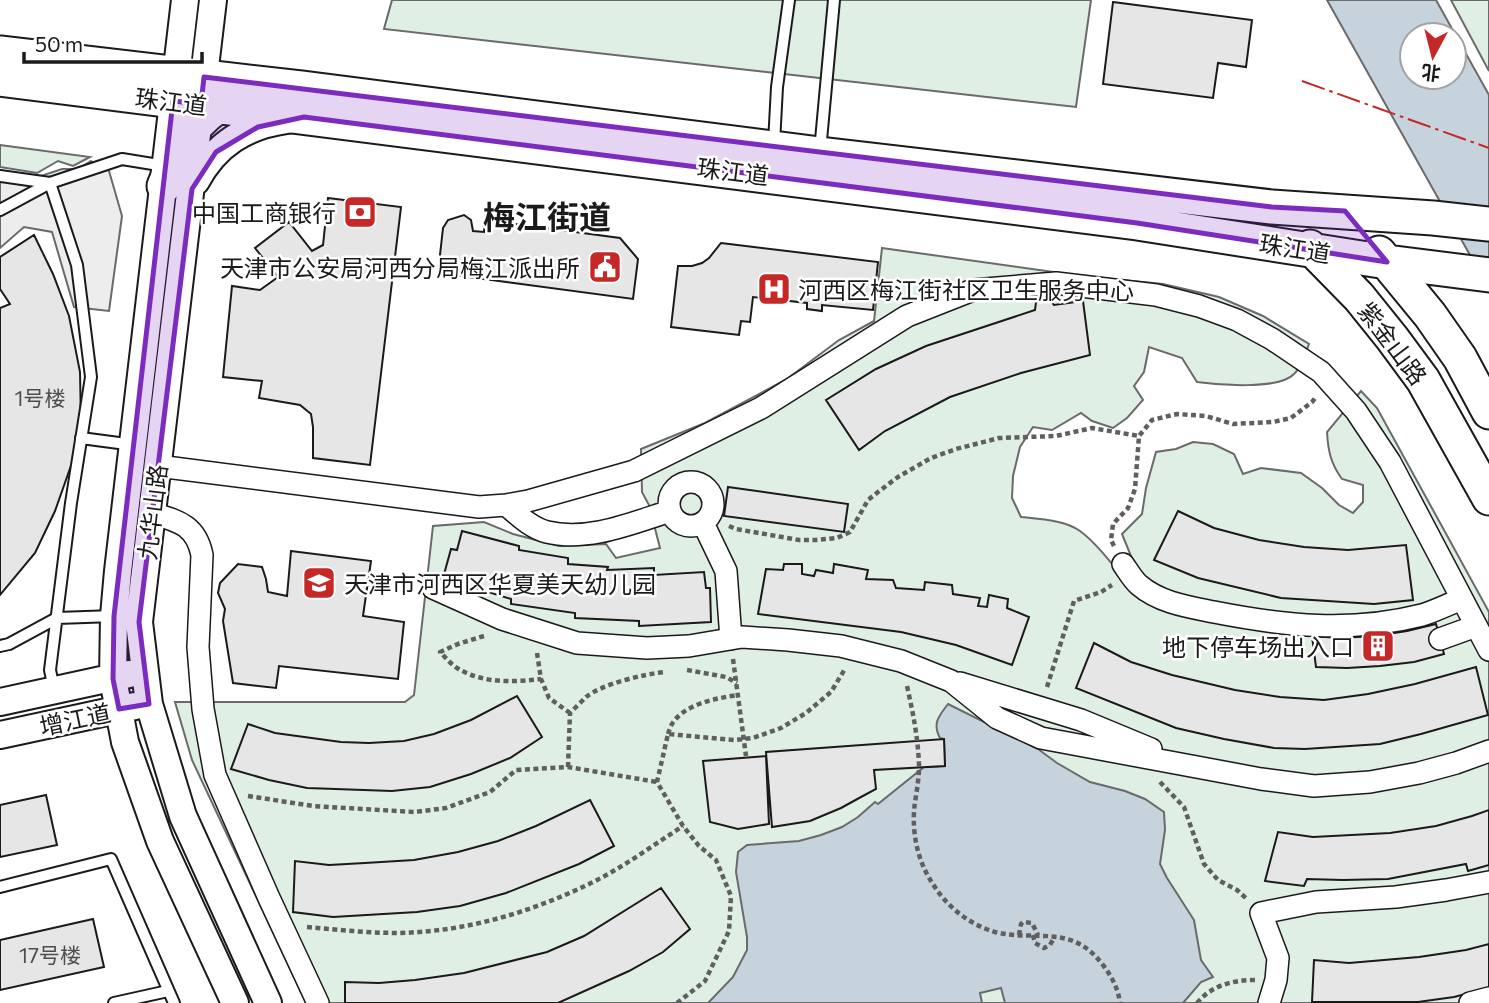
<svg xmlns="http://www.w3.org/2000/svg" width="1489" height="1003" font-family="Commissioner,'Noto Sans SC',sans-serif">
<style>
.green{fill:#e0efe3;stroke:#6a6a6a;stroke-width:2}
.parking{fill:#ededed;stroke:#6a6a6a;stroke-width:2}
.water{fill:#c6d2dc;stroke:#6a6a6a;stroke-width:2;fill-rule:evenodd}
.building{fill:#e6e6e6;stroke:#1a1a1a;stroke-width:2}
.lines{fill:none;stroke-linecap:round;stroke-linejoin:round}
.service-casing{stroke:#1a1a1a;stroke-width:14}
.minor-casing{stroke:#1a1a1a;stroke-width:24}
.tertiary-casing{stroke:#1a1a1a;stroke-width:30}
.primary-casing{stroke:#1a1a1a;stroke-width:37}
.path{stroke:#5f5f5f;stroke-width:4.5;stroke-dasharray:5 3.5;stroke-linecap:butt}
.service{stroke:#fff;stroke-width:10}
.minor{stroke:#fff;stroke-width:21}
.tertiary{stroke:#fff;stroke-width:26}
.primary{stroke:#fff;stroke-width:33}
.power{stroke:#c62828;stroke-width:2;stroke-dasharray:24 5 3.5 5;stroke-linecap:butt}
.marked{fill:#7b2cbf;fill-opacity:0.2;stroke:#7b2cbf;stroke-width:5;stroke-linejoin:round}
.labels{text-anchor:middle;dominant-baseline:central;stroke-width:5;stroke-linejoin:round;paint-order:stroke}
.number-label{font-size:21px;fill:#4d4d4d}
.street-label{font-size:24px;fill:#1a1a1a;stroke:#fff}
.poi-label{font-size:24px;fill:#1a1a1a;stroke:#fff;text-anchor:end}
.district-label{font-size:32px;font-weight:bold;fill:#1a1a1a;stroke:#fff}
</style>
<rect width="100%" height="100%" fill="#fff"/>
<path class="green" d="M392,0H1091L1076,107L384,29Z
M1451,0H1489V71Z
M0,145L90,157L73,166L58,161L37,173L0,167Z
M882,248L1082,276L1163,284L1219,297L1263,316L1309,344C1306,352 1300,369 1294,374C1279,390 1218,385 1197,382L1182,358L1149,347L1144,372L1134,386L1143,400L1127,418L1113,428L1092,421L1081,413L1052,430L1033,427L1020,447L1013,476L1012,498L1021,517C1039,519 1065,520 1080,531C1098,544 1118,572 1132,589L1133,561L1122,534L1142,514L1146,488L1156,452L1176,449L1193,442L1213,444L1234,454L1243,474L1261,468L1301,473L1322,488L1339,505L1353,513L1363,502V485L1342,479C1331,464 1328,451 1327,432L1361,391L1377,408L1489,612V1003H306L192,760L175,702H405L414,695L433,526L484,522L513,534L559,546L606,544L616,558L660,548L649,505L642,492L641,449L705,423L787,379L839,340L874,321Z"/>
<path class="parking" d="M91,161L109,171L122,216L109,311L74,307L52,232L24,227L0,248V171L41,176L62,169H78Z"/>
<path class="water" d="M1327,0H1436L1489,95V289ZM1412,35H1454V77H1412Z
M948,704L1038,749L1057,763L1090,782L1125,791L1145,799L1164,812L1165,830L1160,864L1167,878L1194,920L1201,960L1213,977L1201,982L1183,1003H1005L1001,988L980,993L982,1003H708L733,977L747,950V937L736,872L738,852L747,845L799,841L821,835L842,827L858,817L875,802L878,804L924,767L945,766L944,739L940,738C932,723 939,716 948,704Z"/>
<path class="building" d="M1113,2L1252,20L1246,67L1218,63L1213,98L1103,84Z
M328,198L401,207L370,465L313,458V427L311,414L300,405L259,398L262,381L223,377L232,286L260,290L278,277L255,248L289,222L312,251L323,245Z
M464,215L471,220L473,231L484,232L485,220L620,238L638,259L633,299L438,273L443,228L448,220Z
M34,235L53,274L69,316L80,372L81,423L73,460L55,511L35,553L0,595V308L10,304L0,289V257Z
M721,243L878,262L873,310L822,305V311L807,309V303L753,297L750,322L741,321L739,335L671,327L678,266H692L702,263L709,258Z
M1050,300L1054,305L1083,301L1090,355L1021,373L950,397L885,431L859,450L826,400L876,369L926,346L1035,310L1036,302Z
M728,487L848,504L844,532L724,516Z
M1178,511L1214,528L1259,540L1304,547L1348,550L1406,545L1413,600L1374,604L1281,598L1198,578L1154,560Z
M462,531L519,546V550L568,558V564L608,567L607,570L654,568V575L704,572L706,588H710L711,622L639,626V621L575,618V613L511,604V599L443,578L451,549L457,550Z
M291,551L371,561L363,616L404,622L398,679L279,666L276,688L233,683L223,621L225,609L218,593L220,583L238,564L262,567L266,579L268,592L287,596Z
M784,564H802V574L814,576L816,570L833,573L834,564L868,570L866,579L893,580L896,588L924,590L925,582L952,585L953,594L980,598L978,606L987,607L989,595L1008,599L1007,608L1029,617L1012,665L956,645L901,632L758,614L766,569L783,570Z
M1436,624L1444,654L1414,662L1380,666L1347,668L1316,667L1312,636L1339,638L1375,636L1407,631Z
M1094,643L1131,662L1172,675L1235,690L1280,697L1324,700L1368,694L1415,684L1476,667L1488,715L1421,734L1380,744L1305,749L1274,748L1224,739L1176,728L1076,688Z
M517,696L542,737L510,758L471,774L430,787L392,791L307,788L269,780L231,769L248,724L275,733L341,742L369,743L404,741L434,734L471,720Z
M944,739L945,766L874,770L876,789L861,797L841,808L810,821L772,827L766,752Z
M766,756L769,824L738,829L710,822L703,761Z
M46,795L57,845L0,857V805Z
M590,800L614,846L579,864L506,893L460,906L417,912L333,917L293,912L295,861L329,865L365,863L414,860L458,852L498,841L536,826Z
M1489,810V865L1468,871L1466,864L1388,879L1343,880L1307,879L1304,886L1265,881L1278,832L1313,837L1390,833L1436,826L1472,816Z
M661,888L690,929L663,952L629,971L558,1003H345V982L379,983L415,980L464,973L547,952L584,936Z
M93,919L104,967L0,990V940Z
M1489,944V988L1454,997L1418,1002H1312L1314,960L1349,963L1419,957L1466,950Z"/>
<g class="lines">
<defs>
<path id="service" d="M774,143L777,87L789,0
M820,151L834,0
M0,176L50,183L77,265L91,377L71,503L50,670L54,689
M0,210L50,183L122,159L165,166
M81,438L134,445
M0,646L9,644L57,618L114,616
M0,887L111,859L174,1003
M114,1003L168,991"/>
<path id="minor" d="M158,466L479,507L506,505L528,501L634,471L761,408L907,316L973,290L1056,283L1156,295L1199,306L1237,320L1272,339L1321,372L1356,411L1390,462L1489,650
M669 504a22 22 0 1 1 44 0a22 22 0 1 1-44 0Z
M506,505C518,515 531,528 547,532C588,542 632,523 670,511
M152,513C178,521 196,525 202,555L198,647L203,709L215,775L269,898L318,1003
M703,523L726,571L731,639
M1123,564C1128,571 1133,580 1139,585C1160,603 1189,607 1214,612C1285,626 1351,633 1422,615C1435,611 1449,604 1462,599
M433,588L502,619L577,643L647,648L689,646L742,637L788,640L841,646L901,661L951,681L997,718L1041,738L1261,779L1314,786L1370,782L1419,773L1456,763L1489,751
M1440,639L1476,626
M960,683L1081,720L1151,749
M1269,1003L1276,980L1278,958L1261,913L1316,902L1396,897L1446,890L1489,882
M1470,1003L1489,998"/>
<path id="tertiary" d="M185,0L118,571L114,616L113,679L125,742L160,841L235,1003
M213,0L139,622L149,704L183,816L268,1003
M196,181C216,144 245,126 287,120
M0,702L129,674
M0,735L135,706"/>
<path id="primary" d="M0,53L301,88L820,154L1272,207L1433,218L1489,224
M0,79L1137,223L1387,262L1489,275
M164,186C181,146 190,121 230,99
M1310,247L1359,297L1392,338L1423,380L1489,498
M1379,253L1430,315L1460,358L1489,412"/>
</defs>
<use href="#service" class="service-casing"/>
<use href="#minor" class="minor-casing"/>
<use href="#tertiary" class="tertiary-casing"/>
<use href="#primary" class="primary-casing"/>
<path class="path" d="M729,526L736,529L799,540H816L837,538L850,532L868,500L878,492L898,477L931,458L956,449L999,438L1056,436L1092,428L1139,436
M1114,546L1111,540L1113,524L1128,508L1135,489L1139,436L1152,420L1177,414L1206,416L1233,424L1273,422L1291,418L1312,402L1316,397
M484,636L458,644L440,652C446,658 451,664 457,668C483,684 513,682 541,679
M537,653L541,679L549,698L570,713
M733,659L746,756
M687,670L726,677L737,683
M907,686C913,713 918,737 919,765C919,778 917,790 915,802C911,830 917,861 933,884C946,906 970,925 995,932C1037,942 1071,923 1103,965C1112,977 1118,988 1120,1003
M1047,687L1074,601L1101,592L1112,585
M668,734C669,731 670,727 672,724C684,704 717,698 738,695
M568,767L570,713C575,708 581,702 586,697C602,684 644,674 665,672
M1160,782L1184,807L1204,864L1218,880L1237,890L1248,900
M248,796L313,806L415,812L446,808L490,792L516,770L568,767L657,782
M307,927C344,930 382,935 419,932C477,928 535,910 587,885C621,869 652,846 683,826
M1019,935L1021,924L1023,922L1032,923L1038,935
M1033,935L1035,943L1044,948L1050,945L1055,936
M677,1003L705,981L729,931L731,896L716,860L699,846L683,826L657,782L668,734L734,740L753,738L781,728L806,713L831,692L845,669
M1197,1003C1212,985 1233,980 1256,980"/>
<use href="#service" class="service"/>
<use href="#minor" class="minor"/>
<use href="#tertiary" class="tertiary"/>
<use href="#primary" class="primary"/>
<path class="power" d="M1302,81L1489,148"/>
</g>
<path class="marked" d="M204,77L1272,207L1345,211L1387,262L1137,223L304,117L258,127L216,152L192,189L139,622L149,704L119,709L113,679L114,616L173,101L201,104Z"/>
<defs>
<symbol id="bank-square" viewBox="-11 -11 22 22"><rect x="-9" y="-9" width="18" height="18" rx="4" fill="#c62828" stroke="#fff"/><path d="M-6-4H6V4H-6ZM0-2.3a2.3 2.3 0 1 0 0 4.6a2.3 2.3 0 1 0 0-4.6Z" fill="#fff"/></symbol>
<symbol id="civic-square" viewBox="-11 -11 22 22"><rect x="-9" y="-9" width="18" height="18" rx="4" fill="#c62828" stroke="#fff"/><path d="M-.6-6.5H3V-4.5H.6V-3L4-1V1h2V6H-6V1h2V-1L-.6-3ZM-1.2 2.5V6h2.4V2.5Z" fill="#fff"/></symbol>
<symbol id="hospital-square" viewBox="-11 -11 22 22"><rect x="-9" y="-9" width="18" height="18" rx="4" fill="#c62828" stroke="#fff"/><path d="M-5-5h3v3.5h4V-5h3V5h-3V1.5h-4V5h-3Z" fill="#fff"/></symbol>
<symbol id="school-square" viewBox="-11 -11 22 22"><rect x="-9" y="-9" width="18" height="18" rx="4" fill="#c62828" stroke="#fff"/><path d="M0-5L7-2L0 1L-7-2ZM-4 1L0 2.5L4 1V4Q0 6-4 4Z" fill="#fff"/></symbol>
<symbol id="building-square" viewBox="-11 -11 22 22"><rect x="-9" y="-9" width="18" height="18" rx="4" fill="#c62828" stroke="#fff"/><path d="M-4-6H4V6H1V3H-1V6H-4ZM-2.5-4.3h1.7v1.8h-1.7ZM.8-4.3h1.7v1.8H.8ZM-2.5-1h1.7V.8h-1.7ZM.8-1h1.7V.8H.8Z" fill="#fff"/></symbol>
</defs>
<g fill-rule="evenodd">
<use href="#bank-square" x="341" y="193" width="38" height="38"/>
<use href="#civic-square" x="586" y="248" width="38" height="38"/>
<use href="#hospital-square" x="755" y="270" width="38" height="38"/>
<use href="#school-square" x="300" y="564" width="38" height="38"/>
<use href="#building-square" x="1359" y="627" width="38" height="38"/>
</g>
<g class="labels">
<g class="number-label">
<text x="40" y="397">1号楼</text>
<text x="50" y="954">17号楼</text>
</g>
<g class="street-label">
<text transform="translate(171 101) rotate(7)">珠江道</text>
<text transform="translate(733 171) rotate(7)">珠江道</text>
<text transform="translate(1295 248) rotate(9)">珠江道</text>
<text transform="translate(1393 343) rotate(53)">紫金山路</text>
<text transform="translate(152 512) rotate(-83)">九华山路</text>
<text transform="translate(75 719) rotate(-12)">增江道</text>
</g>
<g class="poi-label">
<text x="336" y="212">中国工商银行</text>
<text x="580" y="267">天津市公安局河西分局梅江派出所</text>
<text x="798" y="289" text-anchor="start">河西区梅江街社区卫生服务中心</text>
<text x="344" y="583" text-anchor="start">天津市河西区华夏美天幼儿园</text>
<text x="1354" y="646">地下停车场出入口</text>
</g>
<g class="district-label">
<text x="547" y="216">梅江街道</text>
</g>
</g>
<g transform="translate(1433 56) rotate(187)"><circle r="33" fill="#ffffff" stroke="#a3a3a3" stroke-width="2"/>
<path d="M0-5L12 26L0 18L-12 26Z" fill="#c62828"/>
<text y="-10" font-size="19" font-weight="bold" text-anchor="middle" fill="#1a1a1a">北</text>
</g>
<path d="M24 52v10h178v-10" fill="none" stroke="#1a1a1a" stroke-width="3.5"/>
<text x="35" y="52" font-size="21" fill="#1a1a1a" stroke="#ffffff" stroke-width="5" paint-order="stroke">50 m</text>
</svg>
